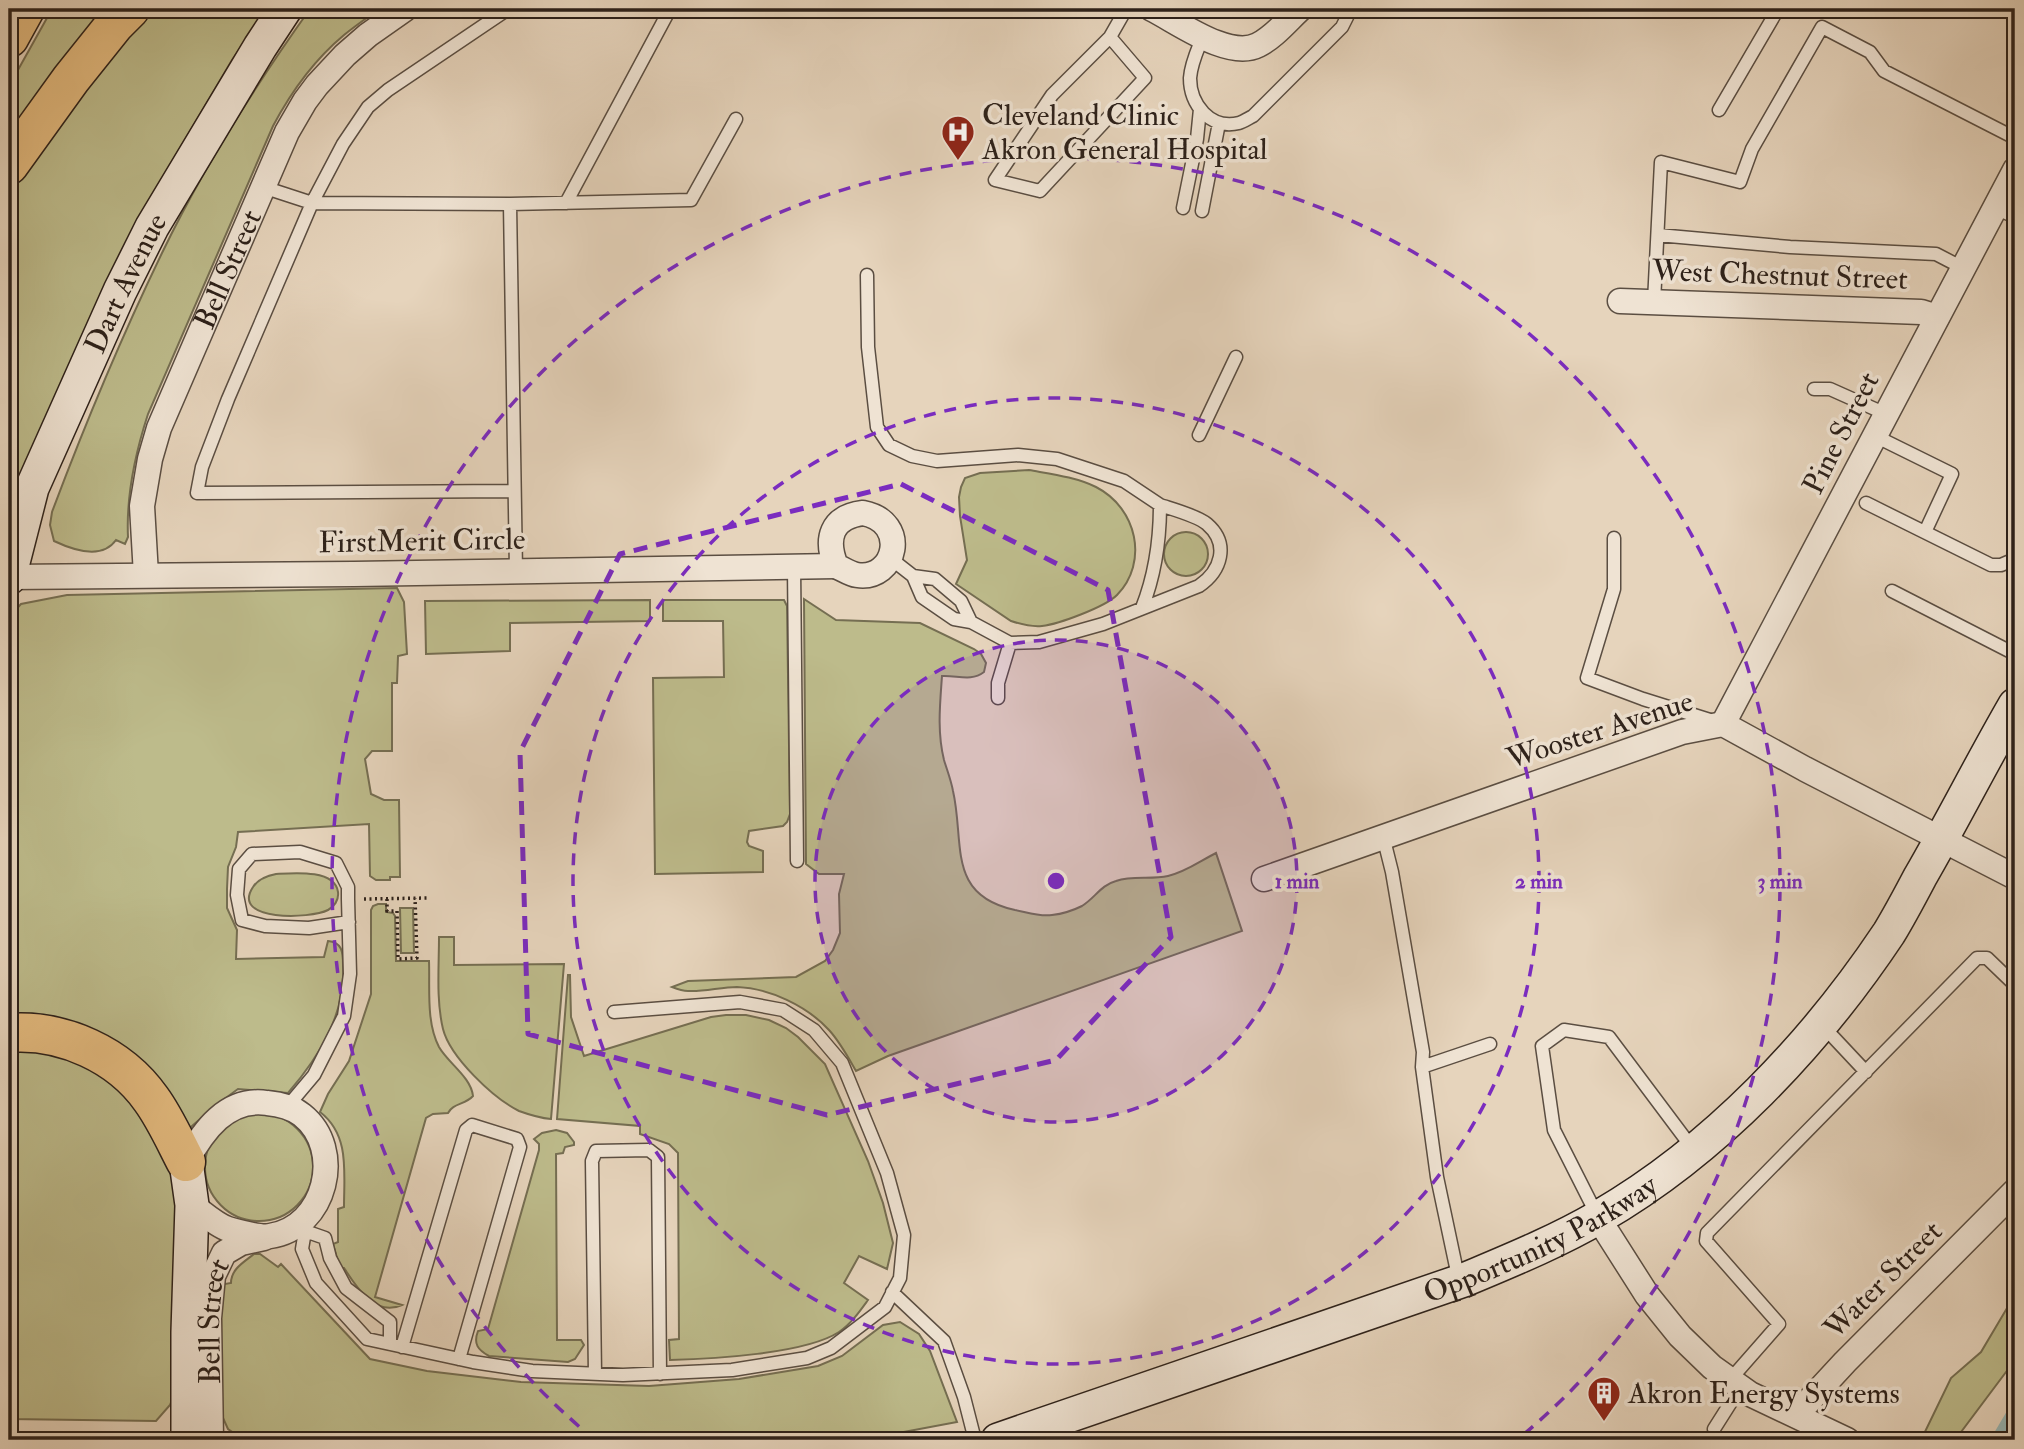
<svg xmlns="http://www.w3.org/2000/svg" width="2024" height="1449" font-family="'IM FELL Double Pica',serif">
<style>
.green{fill:#bdbb8b;stroke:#756e52;stroke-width:2}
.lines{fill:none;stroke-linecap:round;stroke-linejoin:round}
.canal{stroke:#97b7b6;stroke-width:21}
.lane-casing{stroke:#5b4e42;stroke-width:15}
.street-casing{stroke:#5b4e42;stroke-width:27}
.secondary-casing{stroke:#2d211a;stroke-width:36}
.highway-casing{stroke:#2d211a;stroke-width:41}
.path{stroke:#2d211a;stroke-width:3.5;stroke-dasharray:2 3.5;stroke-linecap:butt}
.lane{stroke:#efe3d3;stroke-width:12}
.street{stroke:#efe3d3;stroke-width:24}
.secondary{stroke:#efe3d3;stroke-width:33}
.highway{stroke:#e3ba7e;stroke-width:38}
.marked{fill:none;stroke:#7b2cbf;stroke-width:5;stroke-dasharray:14 9;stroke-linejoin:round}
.ring{fill:none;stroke:#7b2cbf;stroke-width:3.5;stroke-dasharray:12 9}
.labels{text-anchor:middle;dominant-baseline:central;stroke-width:7;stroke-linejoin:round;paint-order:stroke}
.poi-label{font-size:30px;fill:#2d211a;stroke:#efe3d3;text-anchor:start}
.street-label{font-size:30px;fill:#2d211a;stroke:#efe3d3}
.centre{fill:#7b2cbf;stroke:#efe3d3;stroke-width:3.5}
.ring-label{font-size:21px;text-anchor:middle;font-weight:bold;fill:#7b2cbf;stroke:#efe3d3;stroke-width:7;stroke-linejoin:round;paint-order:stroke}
</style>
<rect width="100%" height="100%" fill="#e6d4bc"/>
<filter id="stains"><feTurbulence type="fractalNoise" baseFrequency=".00286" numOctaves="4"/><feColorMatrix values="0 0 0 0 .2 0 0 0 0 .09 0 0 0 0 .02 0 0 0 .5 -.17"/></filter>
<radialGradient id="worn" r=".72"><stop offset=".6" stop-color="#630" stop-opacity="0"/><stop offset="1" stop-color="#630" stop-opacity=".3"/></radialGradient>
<path class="green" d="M52,9H115L9,141V86Z
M146,9H267L232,60L143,211L9,522V182Z
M310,9H379C368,17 355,26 344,35C314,60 291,92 273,126L148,414C135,454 126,495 128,537L125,544L116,540C102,560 73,550 54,541L50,525L52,512C85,424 121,338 162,253C203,168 255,86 310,9Z
M1029,470C1051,474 1076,477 1096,487C1137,508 1149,562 1117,595C1105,607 1059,624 1042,626C1032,627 1020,624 1011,621L956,584L967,560L960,516L959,497L961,487L965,478L980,473Z
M1164 554a22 22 0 1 1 44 0a22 22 0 1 1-44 0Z
M397,588L404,602L407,654L398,656L397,683H392V751H372L365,759L371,794L384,800H399L400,877H390V880H376L370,876L369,824L238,832L236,847L228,867L227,889V908L237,930L236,959L324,957L328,941C342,942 343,952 343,965C346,1014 319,1057 288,1093L238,1089L215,1106L184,1133L142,1075L9,1018V617L21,604L67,595Z
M804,599L836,620L920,623L974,649L981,654L986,663L984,672C971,682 957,675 942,676C940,704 937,732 944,760C947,770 951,780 953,791C965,843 946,895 1015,910C1026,912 1040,917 1052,915C1061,914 1074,910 1082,906C1095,898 1101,885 1116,881C1133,875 1151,880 1168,876C1186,872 1200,861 1216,853L1242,931L888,1056L856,1071C848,1057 840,1042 829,1030C807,1006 769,988 737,987C721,987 704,992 688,991C682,991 677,989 672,987L688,981L796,977L825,961L833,950L840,933L839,894L844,874H819L806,864Z
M650,600V621L510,623V651L426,654L425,601Z
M663,600H784L787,606L790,814L787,822L783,826L749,831L747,842L749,846L763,851V872L655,874L653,678L724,677L723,621H663Z
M276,874C293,873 335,869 338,892C339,900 334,907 328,910C311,919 230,922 253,887C258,879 266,876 276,874Z
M378,904H386V912L393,913L395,916L396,961H429C430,989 426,1022 439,1047C448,1063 471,1077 473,1096C465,1105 453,1103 448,1113L433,1114L426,1118L375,1297L402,1305C375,1317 357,1288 344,1268H340L333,1244L338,1242V1209L344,1207C344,1172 350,1135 320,1112L328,1094L349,1061L371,994V910L373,906Z
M400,908H413L414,953H401Z
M439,937H454V965L564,964L551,1119C539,1118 530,1115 519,1111C493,1098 450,1057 443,1029C436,1000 439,967 439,937Z
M568,975H570L571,1017L584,1056L711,1017L726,1015H746L769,1020L786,1028L798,1037L825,1064L868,1161L883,1203L893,1243L887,1269L859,1256L844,1283L868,1300C860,1311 851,1324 839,1332C805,1354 711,1359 670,1360L669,1340L679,1339L678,1153L669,1144L640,1134V1126L557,1119Z
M9,1041L56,1047L132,1086L176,1181L174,1394L170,1405L156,1421L9,1419Z
M205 1167a54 54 0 1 1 108 0a54 54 0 1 1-108 0Z
M556,1130L567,1133L574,1142V1145L565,1147L563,1153L556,1154L557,1340H581L584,1345L575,1359L568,1362L489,1356C478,1350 473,1344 478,1331L488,1329L539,1150V1144L534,1139L542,1133Z
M254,1254H260L278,1267L281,1264L370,1359L427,1371L521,1382L649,1386L739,1379L818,1366L842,1356L883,1325L900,1322L919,1334L930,1351L957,1422L861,1440H316L238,1436L228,1429L218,1407L219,1285L231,1283C231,1269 244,1262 254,1254Z
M2015,1298V1360L1955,1440H1921L1951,1378L1981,1352L2010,1303Z"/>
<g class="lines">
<path class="canal" d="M2002,1440L2015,1418"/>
<defs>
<path id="lane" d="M508,9L388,90L368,107L343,144L312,203L228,399L202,467L197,493L514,491
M1203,36C1198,49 1191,63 1190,78C1190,104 1210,130 1239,123C1243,122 1249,118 1253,116L1342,27L1348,15V9
M1110,37L1145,78L1040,191L995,180L1052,95L1110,37L1126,9
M1719,110L1778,9
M263,187L312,203L510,204
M566,203L670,9
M1183,208L1197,139L1200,109
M1995,208L2015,217
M1202,211L1219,123
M1658,235L1790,247L1936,254L1963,268
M867,275L868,347L877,427L889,445L912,456L937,461L1018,455L1057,459L1124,481L1160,505C1160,540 1155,575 1142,608
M1654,302L1661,162L1740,182L1752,149L1822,27L1870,52L1884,71L2015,138
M1814,389H1830L1886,414
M1199,435L1236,357
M1875,436L1952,474L1925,532
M1866,503L1991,565H2001L2015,559
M1614,538V589L1587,678L1643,699L1713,721
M890,558L913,576L922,597L954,619L971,622L1010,643L1039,642L1103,624L1199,586C1221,571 1230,544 1207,524C1198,516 1172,509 1160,505
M794,567L797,861
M516,571L510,204L691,200L736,119
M913,576L935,579L961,601L971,622
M1892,591L2015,654
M998,698V683L1010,643
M1383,836L1392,872L1423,1052L1422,1067
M1821,1024L1866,1072
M287,1107L314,1075L344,1016L350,974L348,899V887L336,863L300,852L252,854L239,869L237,895L242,920L265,926L309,928L349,922
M1598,1217L1554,1130L1542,1046L1564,1030L1609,1037L1693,1149
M301,1227L305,1231L325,1238L330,1258L346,1288L390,1322V1344
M305,1231L302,1249L316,1283L367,1339L473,1362L532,1371L623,1375L732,1370L807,1358L831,1348L885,1307L900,1278L904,1235L887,1173L842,1063L814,1030L783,1010L740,1002L614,1012
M1459,1281L1437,1177L1422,1067L1490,1044
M892,1292L944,1341L964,1397L975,1440
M402,1347L466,1130L472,1125L517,1139L520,1147L459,1359
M595,1374L592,1161L596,1151L649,1150L658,1157L660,1374
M1729,1381L1779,1324L1706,1241L1707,1233L1977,958H1987L2015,985
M1714,1429L1740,1388"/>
<g id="street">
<path d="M1152,9C1178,22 1229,60 1258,45C1274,37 1287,21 1300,9"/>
<path d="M1620,301L1921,312L1937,317"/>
<path d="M863,513C910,522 896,581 857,575C850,574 843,569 836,566C825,539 831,517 863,513Z"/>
<path id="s1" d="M146,575L142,506L150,459L159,428L287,132L305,101L317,85L345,55L368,35L405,9"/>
<path d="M9,577L354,574L836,566"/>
<path d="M1723,724L2015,170"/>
<path d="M1264,879L1682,732L1723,724L1805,769L2015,877"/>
<path d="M186,1162C203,1131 227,1097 267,1103C279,1104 292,1107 302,1115C345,1149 326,1228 270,1236C262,1238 237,1232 228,1229C216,1225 203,1213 192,1205"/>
<path d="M1598,1218L1647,1295L1680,1336L1712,1367L1750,1394L1847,1440"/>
<path d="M1796,1415L1845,1362L2015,1191"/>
<path id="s2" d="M211,1440L209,1318L213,1276L224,1253L241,1243L264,1238"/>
</g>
<g id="secondary">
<path id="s3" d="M9,578L32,488L120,291L152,227L260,47L285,9"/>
<path d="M186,1162L192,1205L188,1332V1440"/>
<path id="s4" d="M998,1440L1464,1280C1509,1261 1556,1242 1599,1217C1715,1150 1815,1044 1889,933C1900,915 1910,896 1920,877C1953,820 1982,762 2015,705"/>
</g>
<path id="highway" d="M9,38L25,9
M9,165L71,79L115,24L130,9
M9,1033C63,1029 120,1055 151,1099C165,1118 175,1141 186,1162"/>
</defs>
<use href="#lane" class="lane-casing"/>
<use href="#street" class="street-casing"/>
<use href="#secondary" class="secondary-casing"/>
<use href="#highway" class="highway-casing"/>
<path class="path" d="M364,899L428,898
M387,899V911H397L398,959L417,958L415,898"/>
<use href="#lane" class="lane"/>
<use href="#street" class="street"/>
<use href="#secondary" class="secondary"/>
<use href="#highway" class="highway"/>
</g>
<path class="marked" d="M901,484L1108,590L1171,937L1056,1060L827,1115L528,1034L520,752L620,554Z"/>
<circle cx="1056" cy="881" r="241" fill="#7b2cbf" fill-opacity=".12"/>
<g class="ring">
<circle cx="1056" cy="881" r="241"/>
<circle cx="1056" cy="881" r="483"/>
<path d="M595 1440A724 724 0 1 1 1517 1440"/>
</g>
<defs>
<symbol id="hospital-pin" viewBox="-11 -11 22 30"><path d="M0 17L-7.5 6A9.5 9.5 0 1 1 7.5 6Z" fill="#8f2418" stroke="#efe3d3"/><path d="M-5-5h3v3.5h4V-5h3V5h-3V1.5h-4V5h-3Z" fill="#fff"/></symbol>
<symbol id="building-pin" viewBox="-11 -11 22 30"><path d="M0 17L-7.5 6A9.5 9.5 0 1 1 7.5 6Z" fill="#8f2418" stroke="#efe3d3"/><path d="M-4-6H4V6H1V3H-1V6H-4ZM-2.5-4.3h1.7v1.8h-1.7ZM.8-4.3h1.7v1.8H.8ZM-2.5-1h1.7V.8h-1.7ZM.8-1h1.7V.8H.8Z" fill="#fff"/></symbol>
</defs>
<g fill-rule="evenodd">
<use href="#hospital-pin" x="939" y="113" width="38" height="52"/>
<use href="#building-pin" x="1585" y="1374" width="38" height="52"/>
</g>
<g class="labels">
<g class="poi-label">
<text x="982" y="115">Cleveland Clinic<tspan x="982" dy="34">Akron General Hospital</tspan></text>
<text x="1628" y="1393">Akron Energy Systems</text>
</g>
<g class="street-label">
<text stroke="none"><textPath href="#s1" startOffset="322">Bell Street</textPath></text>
<text transform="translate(1780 275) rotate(2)">West Chestnut Street</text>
<text stroke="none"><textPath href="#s3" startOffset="318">Dart Avenue</textPath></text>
<text transform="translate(1841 433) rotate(-63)">Pine Street</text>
<text transform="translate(422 541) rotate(-1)">FirstMerit Circle</text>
<text transform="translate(1600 730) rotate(-18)">Wooster Avenue</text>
<text stroke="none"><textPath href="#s4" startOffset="579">Opportunity Parkway</textPath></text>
<text transform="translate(1883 1280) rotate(-45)">Water Street</text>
<text stroke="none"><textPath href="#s2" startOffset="119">Bell Street</textPath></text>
</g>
</g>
<circle cx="1056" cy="881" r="10" class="centre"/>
<g class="ring-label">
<text x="1297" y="888">1 min</text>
<text x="1539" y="888">2 min</text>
<text x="1780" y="888">3 min</text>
</g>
<rect width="2024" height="1449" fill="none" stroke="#e6d4bc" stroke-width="35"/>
<rect x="10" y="10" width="2003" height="1428" fill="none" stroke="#2d211a" stroke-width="3.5"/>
<rect x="18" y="18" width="1989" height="1414" fill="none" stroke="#2d211a" stroke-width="2"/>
<rect width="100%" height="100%" filter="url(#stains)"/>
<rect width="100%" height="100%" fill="url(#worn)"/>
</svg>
